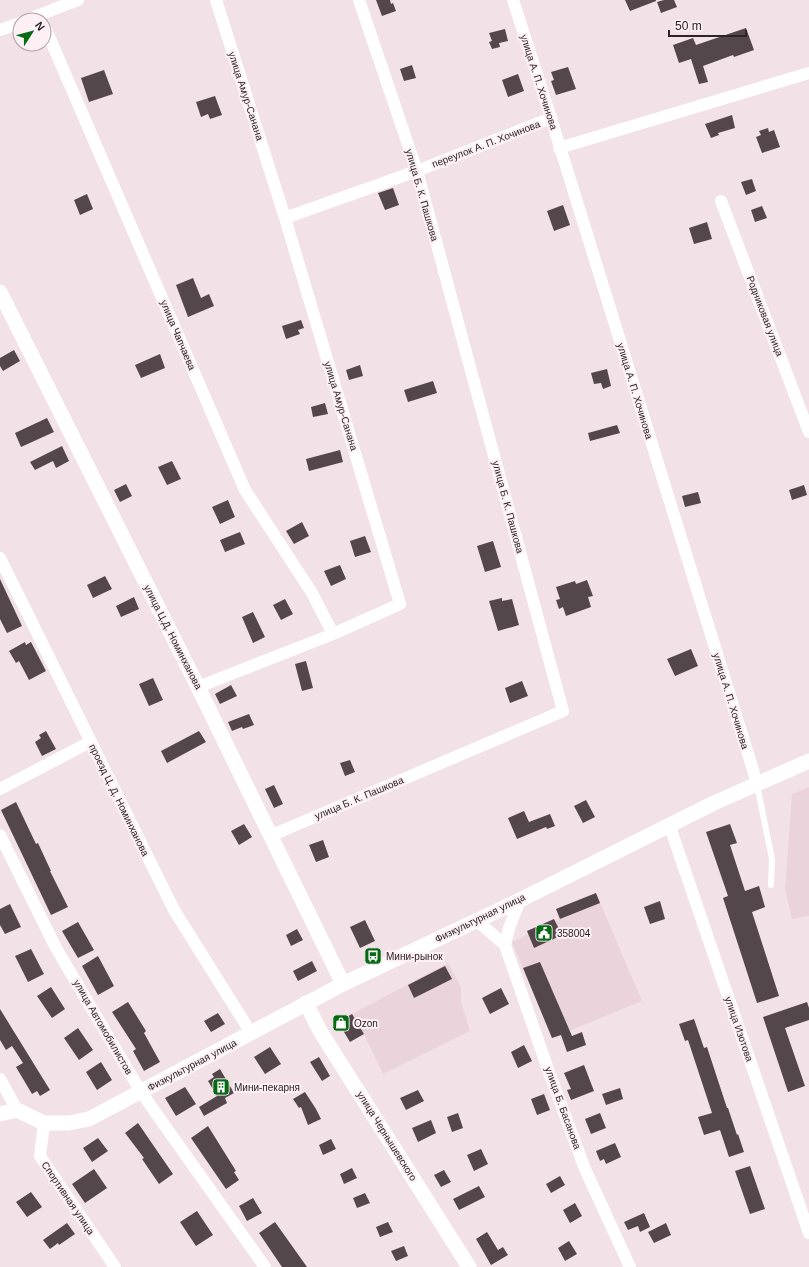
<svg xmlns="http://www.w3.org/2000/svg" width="809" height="1267" font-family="Arial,sans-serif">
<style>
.built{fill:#ebd3dc}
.building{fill:#54474c}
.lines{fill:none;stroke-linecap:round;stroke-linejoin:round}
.service{stroke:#fff;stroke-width:6}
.minor{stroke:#fff;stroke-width:12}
.tertiary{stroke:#fff;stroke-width:15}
.labels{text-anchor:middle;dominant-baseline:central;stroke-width:4;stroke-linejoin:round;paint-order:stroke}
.street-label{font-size:10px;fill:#2a2426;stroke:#fdf0f5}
.poi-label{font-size:10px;fill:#2a2426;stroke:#fdf0f5;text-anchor:start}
</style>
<rect width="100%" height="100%" fill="#f2e2e8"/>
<path class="built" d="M809,787V916L792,919L785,889L792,794Z
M596,893L642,1001L552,1038L512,942L560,919L556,909Z
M448,963L461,987V1001L470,1031L383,1074L364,1034L352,1014Z"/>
<path class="building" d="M376,0H390L391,4L393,3L396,11L382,16Z
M625,0H656V1L630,11Z
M664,0H674L677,7L661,13L657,2Z
M746,28L754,50L734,57L733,55L703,66L708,82L699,84L691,59L679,63L673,45L693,38L696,45Z
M505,29L508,41L499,43L500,47L492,49L489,42L492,41L489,33Z
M412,65L416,78L404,81L400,69Z
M568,67L576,89L556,95L551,81L554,80L551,72Z
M104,70L113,94L89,102L81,78Z
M518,74L524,91L508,97L502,80Z
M215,96L222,115L210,119L208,114L201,117L196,102Z
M732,115L735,128L718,133L719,135L711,138L705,124Z
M768,128L769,132L774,130L780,147L762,153L756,137L761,135L759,131Z
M752,179L756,191L746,195L741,182Z
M393,188L399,205L385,210L378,193Z
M87,194L93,209L80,215L74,200Z
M563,205L570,225L554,231L547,211Z
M762,206L767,218L755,222L751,210Z
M707,222L712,239L694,244L689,228Z
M193,278L201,298L209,294L214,306L188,317L176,285Z
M301,320L304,328L298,330L300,334L286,339L282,326Z
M14,350L20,361L3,371L0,366V358Z
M160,354L165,368L141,378L135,365Z
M360,365L363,376L349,380L346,370Z
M607,369L611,386L603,389L601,383L594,384L591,373Z
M433,381L437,393L408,402L404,390Z
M325,403L328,414L313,417L311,407Z
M47,418L54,432L21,447L15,433Z
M617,425L620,433L590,441L588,433Z
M62,446L69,461L56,468L53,461L35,470L30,462Z
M340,450L343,462L309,471L306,459Z
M172,461L181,479L167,485L158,467Z
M126,484L132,496L120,502L114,490Z
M804,485L807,495L792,500L789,490Z
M698,492L701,503L685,507L682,496Z
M228,500L235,517L220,524L212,507Z
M302,522L309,536L294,544L286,531Z
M240,532L245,544L225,552L220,540Z
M365,536L371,552L355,557L350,541Z
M493,541L501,567L485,572L477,546Z
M340,565L346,579L331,586L324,571Z
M105,576L112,589L93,598L87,585Z
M0,579L22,626L7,633L0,619Z
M587,580L593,596L588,597L591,607L566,616L563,607L559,609L556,600L560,599L556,587L575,581L576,584Z
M134,597L139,609L121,617L116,606Z
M502,598V601L512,599L519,625L498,631L489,601Z
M285,599L293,614L281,620L273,605Z
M253,612L265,637L253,643L242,617Z
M25,642L26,645L31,642L46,671L29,680L19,661L16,663L9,651Z
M691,649L698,666L675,676L667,659Z
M306,661L313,688L302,691L295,664Z
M153,678L163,700L149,706L139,684Z
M522,681L528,696L510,703L505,688Z
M231,685L237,696L220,704L215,694Z
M249,714L254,725L243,729L242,727L232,731L228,722Z
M46,731L56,749L42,756L35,742L41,738L39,735Z
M199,731L206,742L167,763L161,751Z
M350,760L355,772L345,776L340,763Z
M274,785L283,804L274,808L265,789Z
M586,800L595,817L583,823L574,806Z
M16,802L36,844L38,843L51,871H50L68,907L51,915L1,810Z
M524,811L529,822L550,814L555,826L547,829L546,827L517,839L508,818Z
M244,824L252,837L239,845L231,831Z
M730,824L737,843L730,845L745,891L759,886L765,907L752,912L779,996L757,1003L723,898L728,896L706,832Z
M323,840L329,857L316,862L309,845Z
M596,893L600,903L560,919L556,909Z
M660,901L665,919L650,924L644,907Z
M10,904L21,927L5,934L0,925V909Z
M554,919L562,935L534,948L527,931Z
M365,920L375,941L360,948L350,927Z
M78,922L94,950L78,958L62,931Z
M297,929L303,940L291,946L286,935Z
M31,949L44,974L28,982L15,956Z
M98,956L114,986L98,995L82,966Z
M312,961L317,971L298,981L293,971Z
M540,962L572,1036L582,1032L586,1045L567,1052L561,1035L552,1038L523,968Z
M445,966L452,979L414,998L408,985Z
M51,987L65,1009L52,1018L37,996Z
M501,988L509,1004L490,1014L482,998Z
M128,1002L146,1031L144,1033L160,1062L144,1071L133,1051L136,1049L112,1012Z
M807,1002L809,1008V1020L785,1028L805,1086L788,1092L763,1017Z
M0,1009L50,1090L40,1096L37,1091L32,1094L16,1067L23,1063L12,1046L6,1050L0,1040Z
M218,1013L225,1024L211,1032L204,1021Z
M352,1014L364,1034L350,1042L338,1022Z
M694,1019L704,1048L707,1047L727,1108H728L737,1135L738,1134L744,1152L729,1157L720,1130L704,1135L698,1117L712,1113L688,1040L685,1041L679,1024Z
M78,1028L93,1050L79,1060L64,1038Z
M524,1045L532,1061L518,1068L511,1052Z
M270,1047L281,1064L265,1074L254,1057Z
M319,1057L330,1076L322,1081L310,1062Z
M101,1062L112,1080L97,1090L86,1072Z
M584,1065L594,1091L571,1100L567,1090L571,1089L564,1073Z
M220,1069L234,1093L225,1098L227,1103L204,1116L199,1107L217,1096L208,1081L214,1077L212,1074Z
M185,1087L196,1104L176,1116L165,1098Z
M620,1088L623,1099L606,1105L602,1094Z
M418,1090L424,1101L406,1110L400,1098Z
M305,1092L316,1109L321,1119L308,1125L301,1107L299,1108L293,1099Z
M544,1094L550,1110L537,1115L531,1099Z
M458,1113L463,1128L452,1132L447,1117Z
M600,1113L606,1128L591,1134L585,1119Z
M431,1120L436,1133L418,1142L412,1128Z
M138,1123L173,1174L159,1184L142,1159L144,1158L125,1133Z
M208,1126L236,1171L234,1172L239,1180L226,1189L191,1138Z
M98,1138L108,1151L92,1162L83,1148Z
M331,1139L336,1149L323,1155L319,1145Z
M615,1143L621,1157L606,1164L604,1159L600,1161L596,1151Z
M481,1149L488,1164L474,1171L467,1155Z
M750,1166L765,1209L750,1214L735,1171Z
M352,1168L357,1178L344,1184L340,1174Z
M94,1169L107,1188L85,1203L72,1184Z
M444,1170L451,1182L441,1187L434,1175Z
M560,1176L565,1185L551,1193L546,1184Z
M479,1186L485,1197L459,1210L453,1199Z
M31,1192L42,1207L27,1217L16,1202Z
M365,1193L370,1203L357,1208L353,1198Z
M253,1198L262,1213L247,1221L239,1206Z
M575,1203L582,1216L570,1223L563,1210Z
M197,1211L213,1235L196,1246L180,1222Z
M644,1213L650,1227L640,1232L638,1226L628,1230L624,1222Z
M275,1222L307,1267H282L259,1233Z
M388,1222L393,1232L380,1237L376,1227Z
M67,1223L75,1234L59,1245L58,1243L50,1249L43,1240Z
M666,1223L671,1235L654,1243L648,1232Z
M487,1232L498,1250L503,1247L508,1255L491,1265L476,1239Z
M569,1241L577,1254L565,1261L558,1248Z
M404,1246L408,1256L396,1261L391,1251Z"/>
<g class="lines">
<path class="service" d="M757,785L772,859L771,885"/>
<path class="minor" d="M513,0L551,118L757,783
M26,20L78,0
M44,25L245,490L312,593L333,634
M0,30L20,23
M559,148L809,73
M721,201L809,432
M285,218L417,171L551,118
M0,558L174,910L251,1033
M198,687L333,634L400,604L285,218L216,0
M0,789L90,742
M669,824L809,1233
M0,835L56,948L141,1092L265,1267
M270,836L563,711L417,171L359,0
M520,900L509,928L505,945L550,1075L585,1169L630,1267
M476,920L505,945
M0,1079L17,1110
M44,1123L40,1156L115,1267"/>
<path class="tertiary" d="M0,292L198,687L343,984
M306,1003L320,1031L469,1267
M0,1114L17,1110L44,1123H69L89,1119L343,984L520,900L714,803L809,761"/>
</g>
<defs>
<symbol id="civic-square" viewBox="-11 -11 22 22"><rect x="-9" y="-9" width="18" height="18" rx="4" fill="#076914" stroke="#fdf0f5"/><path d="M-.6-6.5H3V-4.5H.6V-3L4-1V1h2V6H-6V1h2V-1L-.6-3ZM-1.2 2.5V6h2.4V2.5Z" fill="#fff"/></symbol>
<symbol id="bus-square" viewBox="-11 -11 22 22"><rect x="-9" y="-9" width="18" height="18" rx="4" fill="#076914" stroke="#fdf0f5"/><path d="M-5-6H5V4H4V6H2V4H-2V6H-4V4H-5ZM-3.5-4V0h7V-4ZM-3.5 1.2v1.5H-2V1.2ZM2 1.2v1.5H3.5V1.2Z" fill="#fff"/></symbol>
<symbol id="shop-square" viewBox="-11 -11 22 22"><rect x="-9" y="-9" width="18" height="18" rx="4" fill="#076914" stroke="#fdf0f5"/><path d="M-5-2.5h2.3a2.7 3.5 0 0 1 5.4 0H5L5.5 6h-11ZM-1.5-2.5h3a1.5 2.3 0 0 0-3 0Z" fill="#fff"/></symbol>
<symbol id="building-square" viewBox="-11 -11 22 22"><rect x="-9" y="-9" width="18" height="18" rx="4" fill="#076914" stroke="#fdf0f5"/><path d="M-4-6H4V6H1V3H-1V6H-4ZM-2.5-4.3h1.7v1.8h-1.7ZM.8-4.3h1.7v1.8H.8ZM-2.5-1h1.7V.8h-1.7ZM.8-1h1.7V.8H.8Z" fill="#fff"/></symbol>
</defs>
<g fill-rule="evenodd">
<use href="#civic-square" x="534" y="923" width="20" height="20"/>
<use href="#bus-square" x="363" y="946" width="20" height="20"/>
<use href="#shop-square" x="331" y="1013" width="20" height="20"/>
<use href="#building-square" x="211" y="1077" width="20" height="20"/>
</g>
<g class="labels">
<g class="street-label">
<text transform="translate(539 82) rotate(72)">улица А. П. Хочинова</text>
<text transform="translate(246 96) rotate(72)">улица Амур-Санана</text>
<text transform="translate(486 144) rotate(-21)">переулок А. П. Хочинова</text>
<text transform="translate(422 195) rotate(74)">улица Б. К. Пашкова</text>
<text transform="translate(765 316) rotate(69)">Родниковая улица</text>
<text transform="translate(178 335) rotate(67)">улица Чапчаева</text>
<text transform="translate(635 391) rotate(73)">улица А. П. Хочинова</text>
<text transform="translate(341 406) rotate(73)">улица Амур-Санана</text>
<text transform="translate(508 507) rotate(75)">улица Б. К. Пашкова</text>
<text transform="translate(173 637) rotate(63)">улица Ц.Д. Номинханова</text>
<text transform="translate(731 701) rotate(73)">улица А. П. Хочинова</text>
<text transform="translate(359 798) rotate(-23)">улица Б. К. Пашкова</text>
<text transform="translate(119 800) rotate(64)">проезд Ц. Д. Номинханова</text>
<text transform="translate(480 918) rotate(-26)">Физкультурная улица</text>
<text transform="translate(103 1027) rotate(60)">улица Автомобилистов</text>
<text transform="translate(739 1029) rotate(71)">улица Изотова</text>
<text transform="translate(192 1065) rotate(-28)">Физкультурная улица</text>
<text transform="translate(563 1108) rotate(70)">улица Б. Басанова</text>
<text transform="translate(387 1136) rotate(58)">улица Чернышевского</text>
<text transform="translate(68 1198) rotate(56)">Спортивная улица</text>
</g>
<g class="poi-label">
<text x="557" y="933">358004</text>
<text x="386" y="956">Мини-рынок</text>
<text x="354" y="1023">Ozon</text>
<text x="234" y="1087">Мини-пекарня</text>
</g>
</g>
<g transform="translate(32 32) rotate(54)"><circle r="19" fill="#fdf0f5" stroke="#a99ea2"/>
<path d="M0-3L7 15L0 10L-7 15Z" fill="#076914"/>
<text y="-6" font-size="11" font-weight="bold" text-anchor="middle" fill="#2a2426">N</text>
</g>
<path d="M669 30v6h77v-6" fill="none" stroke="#2a2426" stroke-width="2"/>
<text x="675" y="30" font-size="12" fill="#2a2426" stroke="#fdf0f5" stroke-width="3" paint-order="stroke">50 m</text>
</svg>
